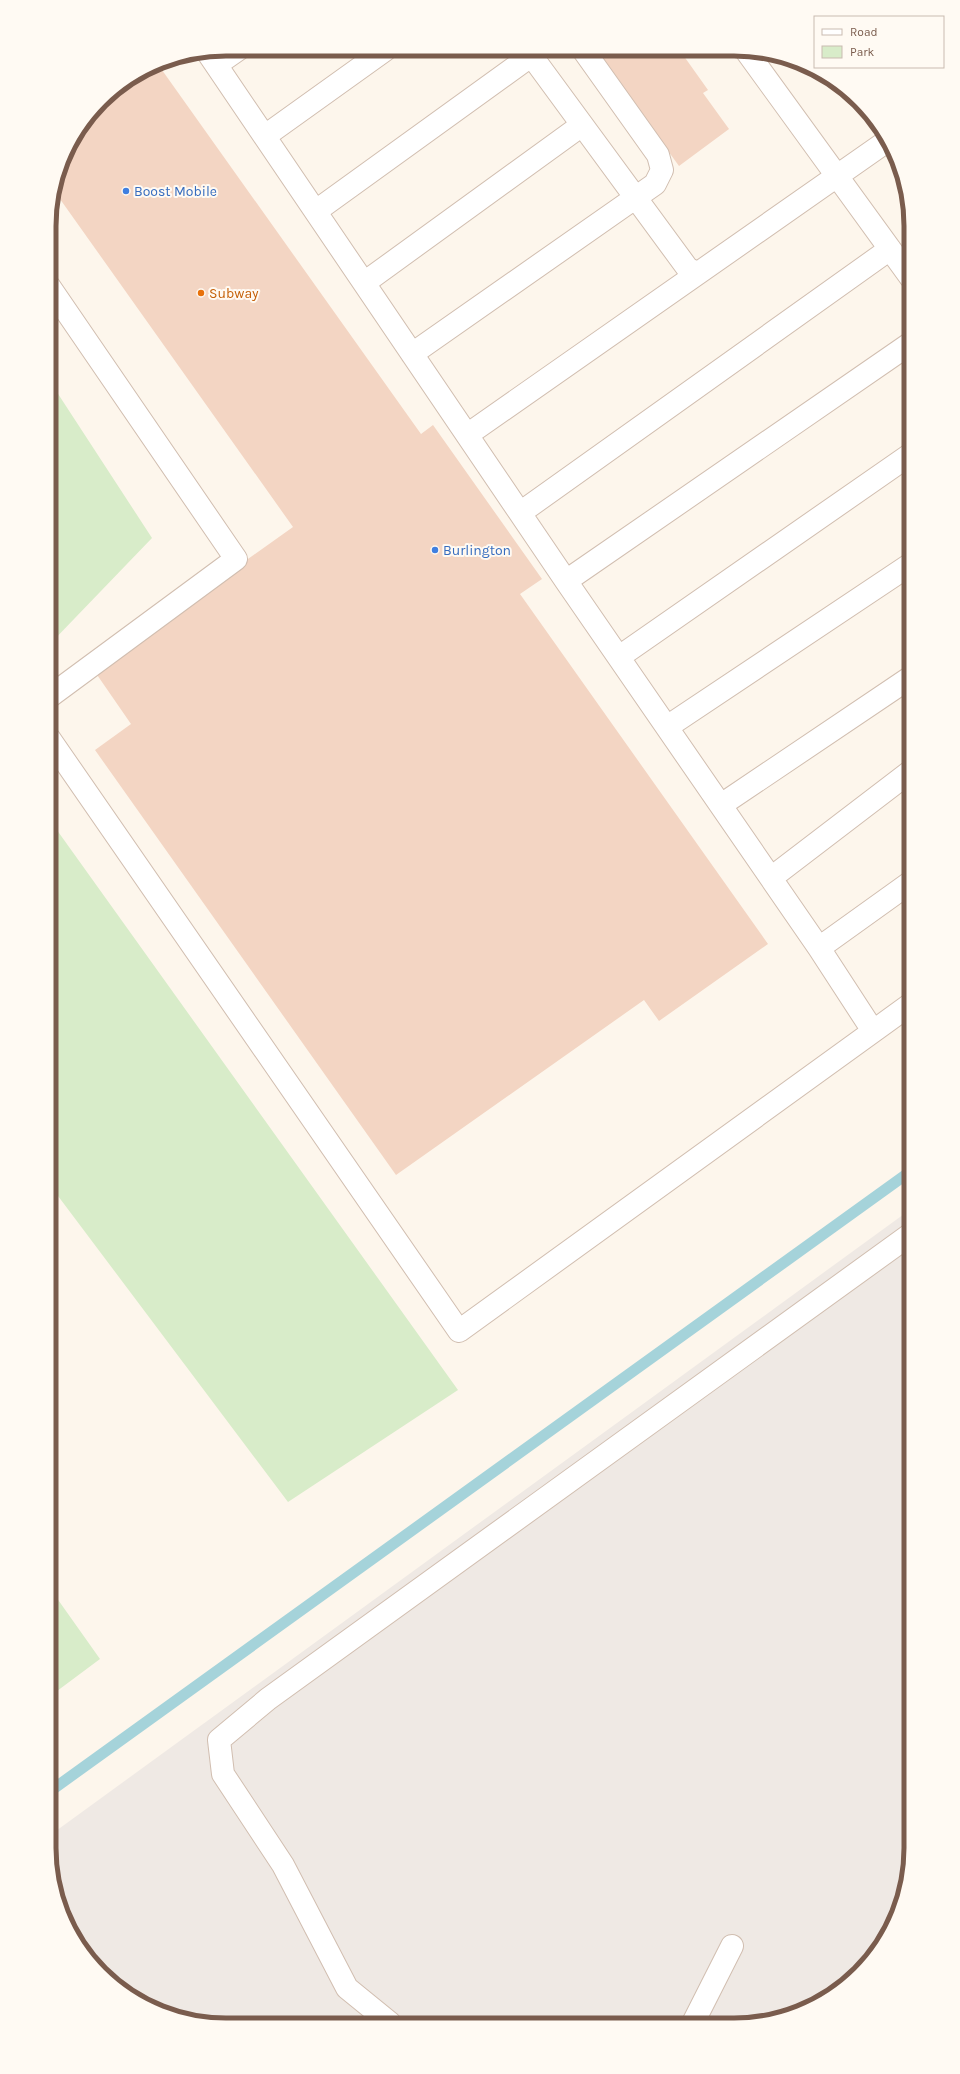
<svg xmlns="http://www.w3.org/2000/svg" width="960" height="2074" font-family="Karla,sans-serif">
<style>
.industrial{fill:#efe9e4}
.green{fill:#d8ecc9}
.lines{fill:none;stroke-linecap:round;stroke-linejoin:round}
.stream{stroke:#a5d3da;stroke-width:11}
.building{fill:#f3d5c3}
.minor-casing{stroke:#d1beb0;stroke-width:24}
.minor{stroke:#fff;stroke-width:22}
.shop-dot{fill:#3f7fe0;stroke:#fffaf3;stroke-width:1.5}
.food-dot{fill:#e8710a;stroke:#fffaf3;stroke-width:1.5}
.labels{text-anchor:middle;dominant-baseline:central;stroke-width:4;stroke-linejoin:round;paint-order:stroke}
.shop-label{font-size:14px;fill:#366cbe;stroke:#fffaf3;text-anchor:start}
.food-label{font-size:14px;fill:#c56008;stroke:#fffaf3;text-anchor:start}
.rim{fill:none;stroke:#7a5c4d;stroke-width:5}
</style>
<rect width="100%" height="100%" fill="#fdf6ec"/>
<path class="industrial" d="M911,1209V1860L898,1916L874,1956L832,1995L780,2019L734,2025L191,2022L147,2007L109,1981L79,1946L55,1894L49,1836Z"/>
<path class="green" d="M49,380L152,538L49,645Z
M49,819L458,1390L288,1502L49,1184Z
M49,1587L100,1659L49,1697Z"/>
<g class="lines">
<path class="stream" d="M49,1792L911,1171"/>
</g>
<path class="building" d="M599,51L681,52L708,90L703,93L729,129L679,166L597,53Z
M157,63L421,434L433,425L542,579L520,594L768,944L659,1021L644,1000L396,1175L95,750L131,724L93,669L293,527L55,192L67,147L109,93Z"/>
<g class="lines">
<defs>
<path id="minor" d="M528,51L688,269L698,273
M747,52L911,278
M208,53L566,581L819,948L873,1031
M216,65L239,49
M265,136L385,50
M316,211L532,55
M364,283L582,125
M412,354L655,184L662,170L658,155L584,51
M467,435L887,141
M520,513L890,249
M566,581L911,343
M619,657L911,454
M49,697L236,559L49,286
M667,727L911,564
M49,738L459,1331L911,1004
M721,805L911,677
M771,878L911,771
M819,948L911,882
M390,2023L347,1988L283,1865L223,1774L219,1740L268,1699L911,1234
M692,2025L732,1946"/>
</defs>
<use href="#minor" class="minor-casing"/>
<use href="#minor" class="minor"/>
</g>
<g class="shop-dot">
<circle cx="126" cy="191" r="4"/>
<circle cx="435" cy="550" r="4"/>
</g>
<circle class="food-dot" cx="201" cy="293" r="4"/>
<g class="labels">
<g class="shop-label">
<text x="134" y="191">Boost Mobile</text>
<text x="443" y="550">Burlington</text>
</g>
<g class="food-label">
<text x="209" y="293">Subway</text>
</g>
</g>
<path d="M0 0H960V2074H0ZM226 56H734A170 170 0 0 1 904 226V1848A170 170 0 0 1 734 2018H226A170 170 0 0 1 56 1848V226A170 170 0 0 1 226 56Z" fill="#fffaf3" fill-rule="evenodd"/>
<path class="rim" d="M226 56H734A170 170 0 0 1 904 226V1848A170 170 0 0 1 734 2018H226A170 170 0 0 1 56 1848V226A170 170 0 0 1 226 56Z"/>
<rect x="814" y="16" width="130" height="52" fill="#fffaf3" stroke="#cabbb1"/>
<rect x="822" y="29" width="20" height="6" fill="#ffffff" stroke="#cabbb1"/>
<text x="850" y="36" font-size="12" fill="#7a5c4d">Road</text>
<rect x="822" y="46" width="20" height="12" fill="#d8ecc9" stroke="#cabbb1"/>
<text x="850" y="56" font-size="12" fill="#7a5c4d">Park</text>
</svg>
